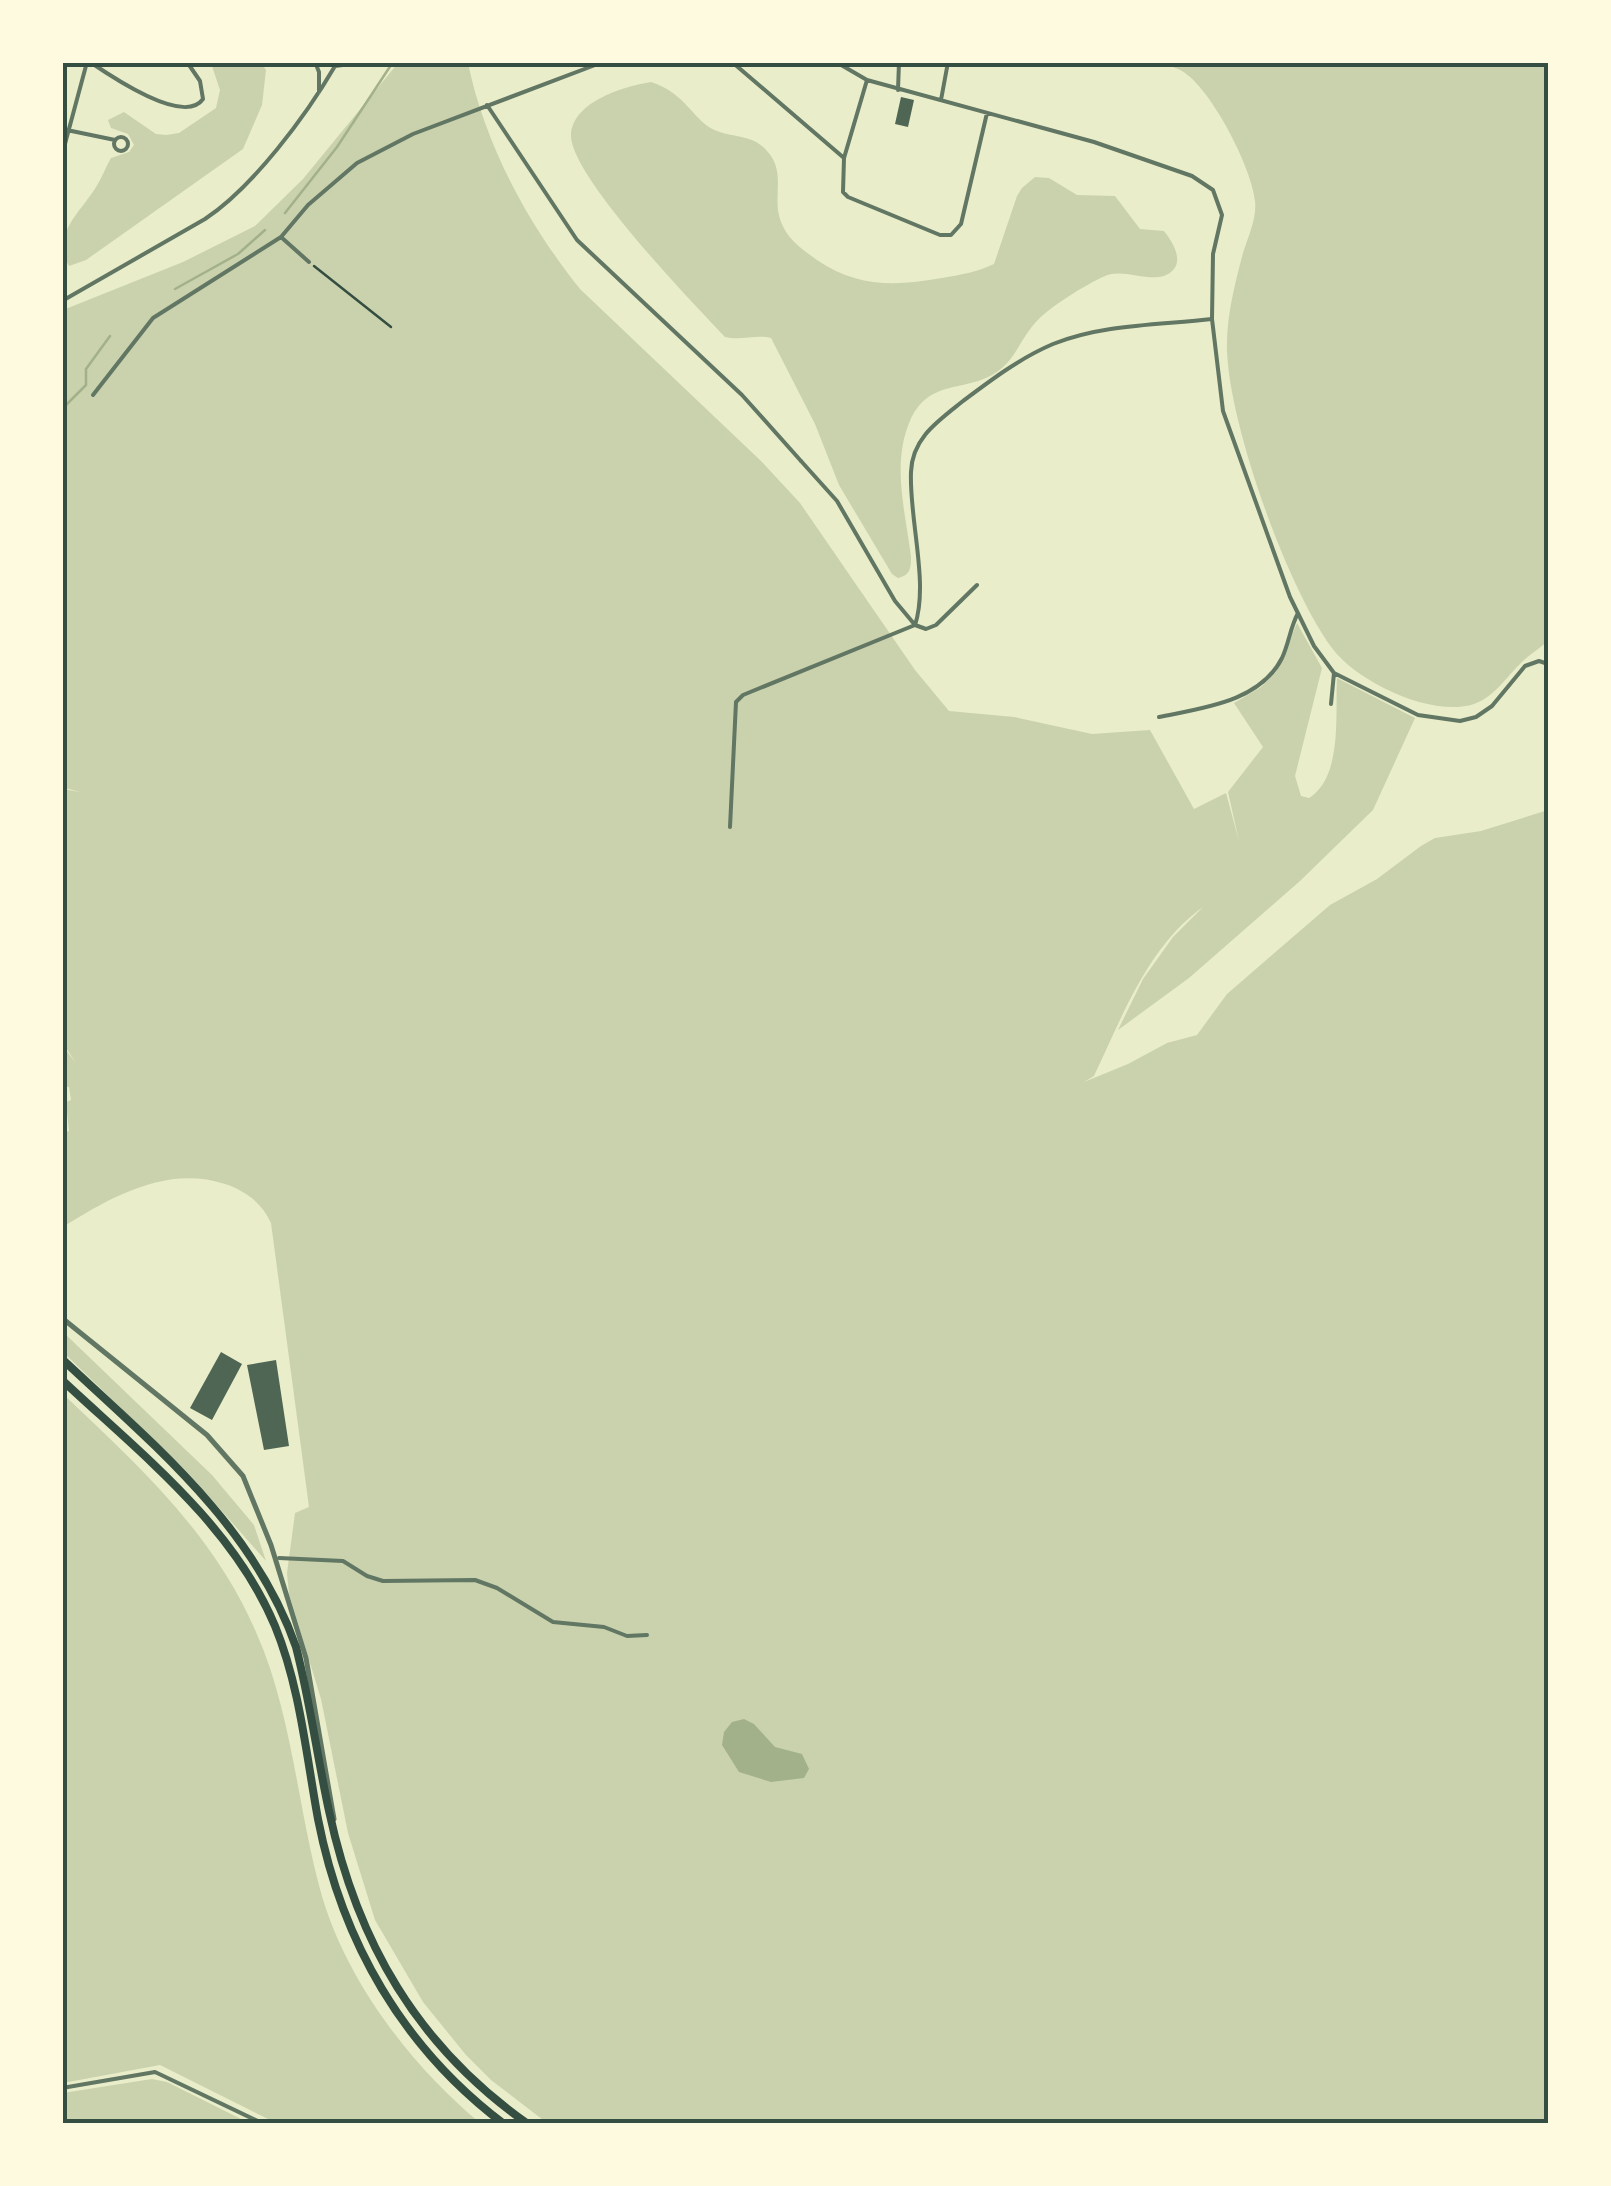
<svg xmlns="http://www.w3.org/2000/svg" width="1611" height="2186" font-family="Raleway,sans-serif">
<style>
.green{fill:#cad2ad}
.water{fill:#a3b18a}
.lines{fill:none;stroke-linecap:round;stroke-linejoin:round}
.stream{stroke:#a3b18a;stroke-width:2.5}
.building{fill:#4f6655}
.path{stroke:#344e41;stroke-width:2.5}
.pedestrian{stroke:#617663;stroke-width:4}
.minor{stroke:#617663;stroke-width:4}
.tertiary{stroke:#617663;stroke-width:5}
.motorway{stroke:#344e41;stroke-width:8}
.neatline{fill:none;stroke:#344e41;stroke-width:4}
</style>
<rect width="100%" height="100%" fill="#e9edc9"/>
<path class="green" d="M211,63H261L266,70L262,105L243,149L86,260L69,266C51,234 81,212 96,187C102,178 105,168 111,158L129,152L134,145L128,134L111,128L108,120L124,112L156,134L166,135L179,133L216,108L220,90Z
M398,63H468C485,145 528,224 580,289L761,461L800,503L915,670L949,711L1014,717L1092,734L1150,730L1194,809L1226,793L1239,841L1228,792L1263,747L1234,703L1261,687L1276,672L1297,623L1322,668L1295,776L1301,796L1309,798C1343,777 1335,713 1337,678L1415,718L1373,810L1300,881L1189,978L1118,1030L1143,979L1173,937L1203,907C1148,946 1122,1017 1094,1076L1084,1082L1128,1064L1167,1043L1197,1035L1227,994L1330,905L1377,879L1421,846L1435,838L1481,831L1548,810V2123H547L491,2080L466,2055L423,2002L375,1920L348,1833L321,1699L289,1594L287,1573L295,1513L309,1507L271,1223C262,1203 246,1191 225,1184C167,1165 111,1197 63,1227V1133L69,1131L66,1102L71,1100L69,1087L63,1086L62,1045L76,1063L62,1042L63,789L80,792L62,787L63,310L183,262L255,226L303,179Z
M1153,63H1548V641C1539,649 1527,656 1519,665C1504,680 1494,697 1474,704C1432,718 1357,682 1332,648C1287,588 1229,424 1227,350C1226,318 1235,283 1243,253C1248,237 1257,218 1255,201C1252,168 1211,88 1182,71C1173,66 1162,64 1153,63Z
M651,82C687,93 694,123 717,131C739,139 756,134 771,156C785,177 772,199 781,222C788,240 802,249 817,260C858,288 896,286 942,278C960,275 977,272 994,264L1017,196L1022,188L1035,177L1049,178L1077,195L1115,196L1140,229L1164,231C1172,241 1185,261 1171,272C1154,286 1125,267 1105,276C1085,285 1049,307 1035,323C1019,341 1015,362 992,375C961,392 928,380 910,421C891,464 906,514 911,557C911,569 910,575 898,578L892,574L839,485L815,424L771,338C756,334 741,341 725,337C694,304 568,174 571,134C574,101 625,86 651,82Z
M62,1331L212,1475L254,1525L266,1561L190,1475L63,1352Z
M62,1393C138,1465 214,1534 256,1632C292,1713 297,1804 320,1889C344,1978 410,2065 480,2123H276L160,2065L63,2083Z
M152,2079L167,2082L249,2123L90,2124L63,2118V2093Z"/>
<path class="water" d="M744,1719L754,1724L775,1747L802,1754L809,1769L804,1778L771,1782L739,1772L722,1745L724,1732L732,1722Z"/>
<g class="lines">
<path class="stream" d="M285,213L337,147L393,62
M175,289L238,254L265,230
M62,409L86,385V369L110,336"/>
</g>
<path class="building" d="M901,97L914,100L908,127L895,124Z
M221,1352L242,1364L212,1420L190,1408Z
M276,1360L289,1446L264,1450L247,1365Z"/>
<g class="lines">
<path class="path" d="M314,266L391,327"/>
<path class="pedestrian" d="M801,461L837,501L895,601L915,625"/>
<path class="minor" d="M90,62C112,77 184,126 203,99L200,81L187,62
M315,62L319,72V92
M732,62L844,158
M836,62L867,80L1094,142L1192,176L1213,190L1222,215L1213,254L1212,319L1223,411L1290,597L1314,646L1334,673L1418,715L1460,721L1476,717L1492,706L1525,666L1539,661L1548,664
M335,66L365,62
M867,80L844,158L843,192L848,197L940,235H951L961,224L987,113
M898,90L899,62
M941,100L948,62
M487,105L577,240L742,395L801,461
M62,129L115,140
M114 144a7 7 0 1 1 14 0a7 7 0 1 1-14 0Z
M62,155L87,62
M281,237L309,262
M62,301L205,219C253,187 306,116 335,66L329,62
M93,395L153,318L281,237L308,205L357,163L413,134L603,62
M915,625L926,629L936,625L977,585
M1331,704L1334,673
M1159,717C1202,708 1260,702 1282,658C1289,643 1290,628 1298,613
M730,827L736,702L743,695L915,625C929,583 909,519 911,472C912,438 938,421 963,401C991,380 1020,358 1053,344C1102,324 1160,325 1212,319
M279,1558L343,1561L367,1576L383,1581L475,1580L497,1588L553,1622L604,1627L627,1636L647,1635
M62,2088L155,2072L264,2124
M62,2122L71,2124"/>
<path class="tertiary" d="M62,1318L207,1435L243,1476L271,1545L306,1658L334,1819"/>
<path class="motorway" d="M62,1359C153,1444 254,1526 296,1647C310,1701 317,1756 329,1811C357,1942 417,2046 528,2124
M62,1380C140,1453 233,1525 275,1626C300,1687 306,1754 318,1819C342,1942 403,2048 504,2124"/>
</g>
<rect width="1611" height="2186" fill="none" stroke="#fefae0" stroke-width="130"/>
<rect x="65" y="65" width="1481" height="2056" class="neatline"/>
</svg>
